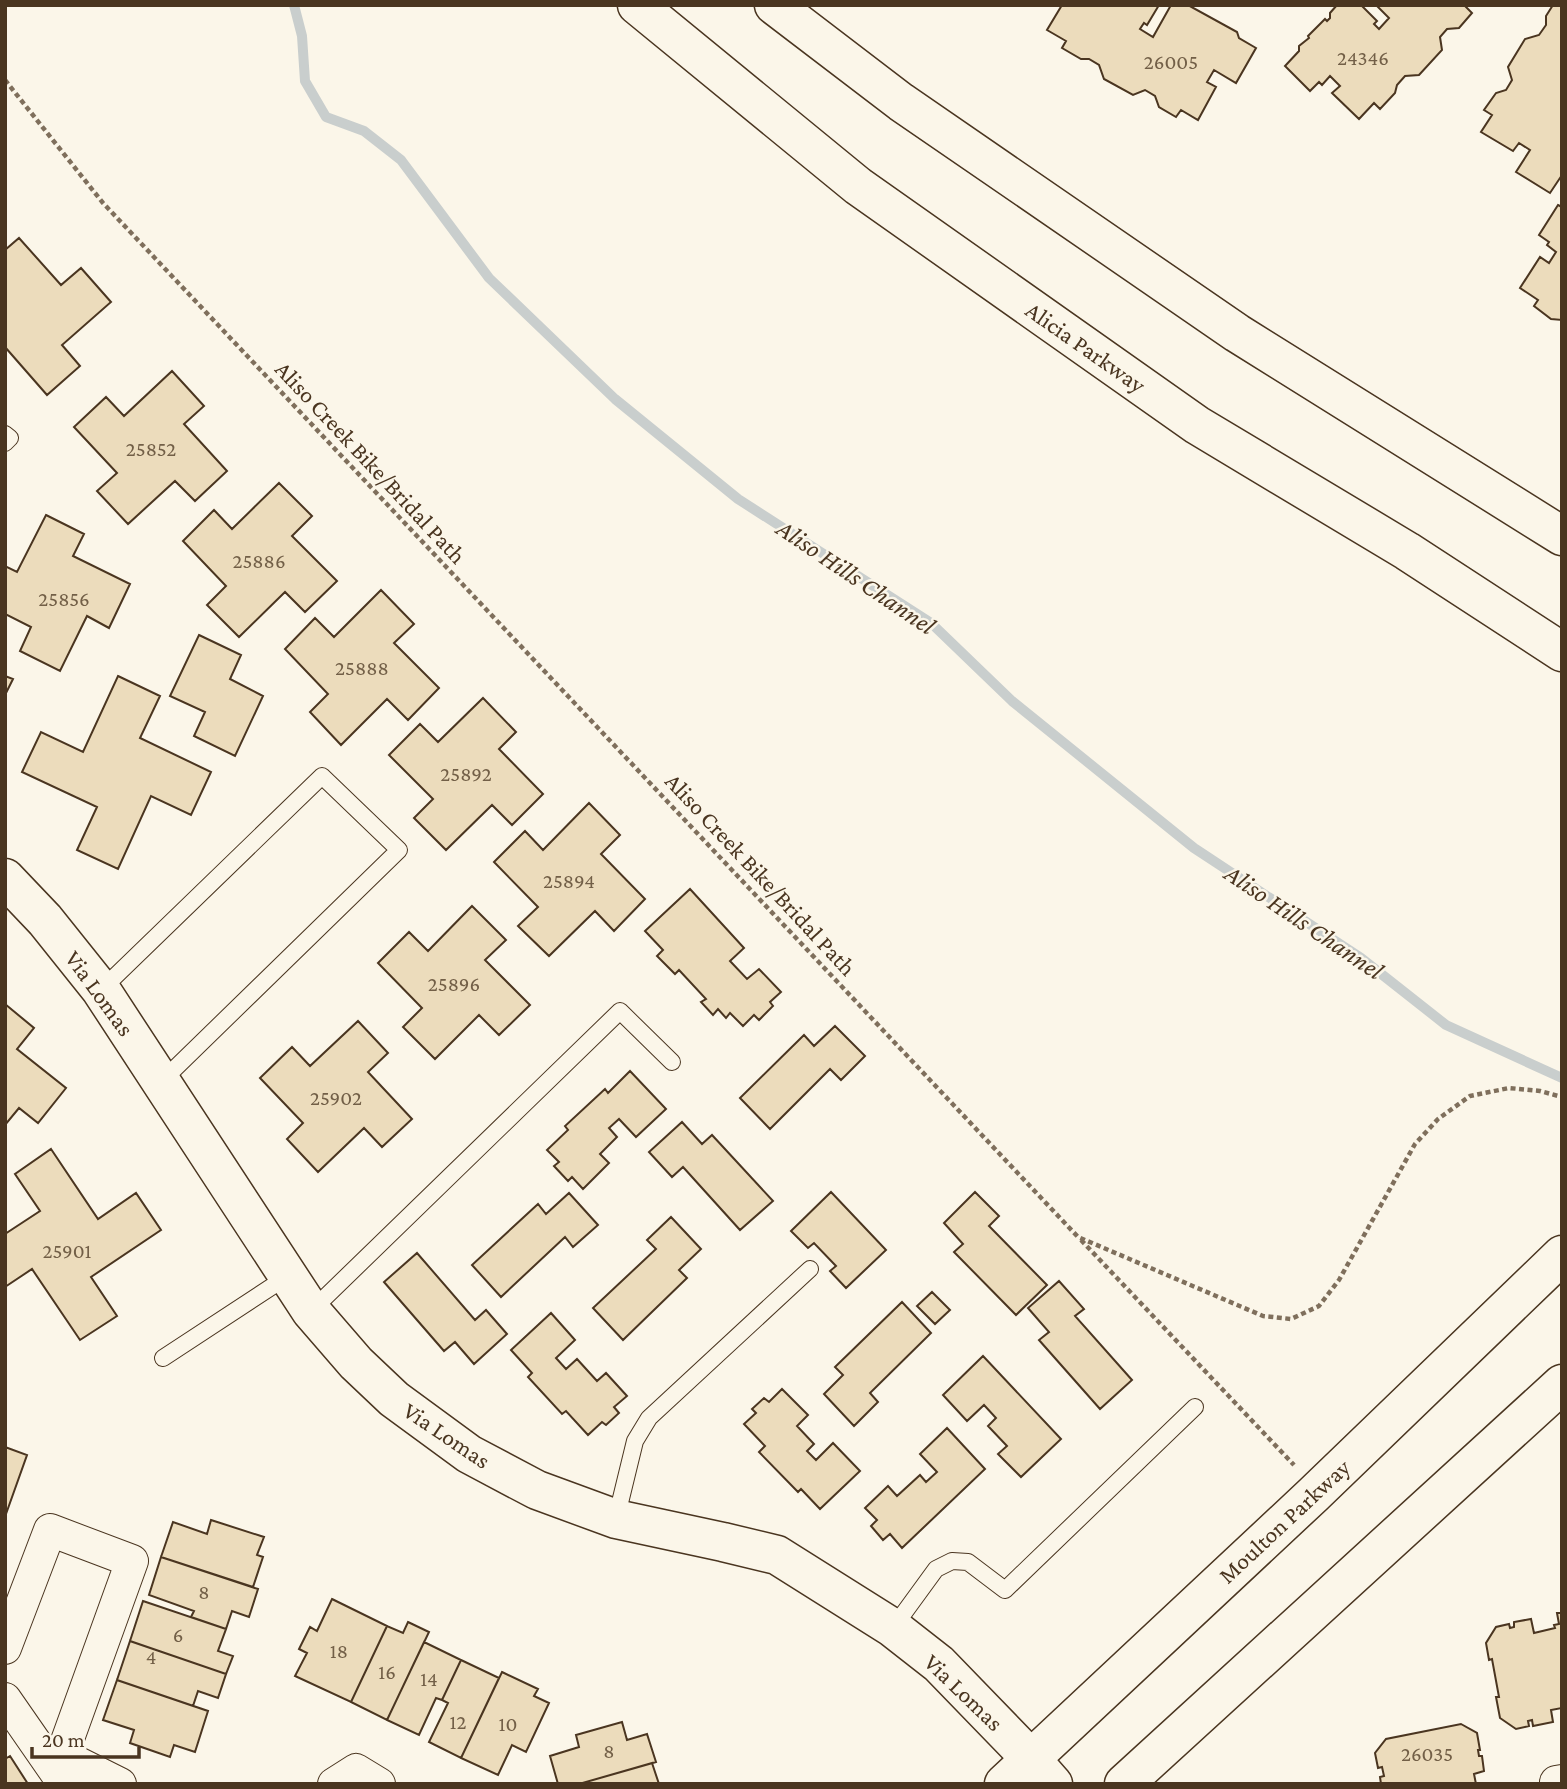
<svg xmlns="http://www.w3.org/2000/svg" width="1567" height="1789" font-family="'Crimson Pro',serif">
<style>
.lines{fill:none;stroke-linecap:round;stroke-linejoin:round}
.stream{stroke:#c9cecd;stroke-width:10}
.building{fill:#ecdcbc;stroke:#4a3520;stroke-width:2}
.lane-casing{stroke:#4a3520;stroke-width:18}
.street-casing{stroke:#4a3520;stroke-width:34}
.secondary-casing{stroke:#4a3520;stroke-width:41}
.primary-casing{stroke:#4a3520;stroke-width:41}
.path{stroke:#7f6f5c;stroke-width:4.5;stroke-dasharray:5 3.5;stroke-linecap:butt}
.lane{stroke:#fbf6e9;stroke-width:16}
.street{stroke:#fbf6e9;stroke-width:32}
.secondary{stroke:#fbf6e9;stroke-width:38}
.primary{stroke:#fbf6e9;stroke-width:38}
.labels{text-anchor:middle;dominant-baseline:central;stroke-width:5;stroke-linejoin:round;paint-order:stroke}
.number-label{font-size:21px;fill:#725f47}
.street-label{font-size:24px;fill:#4a3520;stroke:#fbf6e9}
.water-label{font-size:26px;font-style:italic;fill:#4a3520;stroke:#fbf6e9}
</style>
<rect width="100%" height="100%" fill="#fbf6e9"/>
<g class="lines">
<path class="stream" d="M294,5L302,36L305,81L326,117L364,131L401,160L489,278L615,399L738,499L931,623L1012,701L1194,848L1361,958L1446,1025L1562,1078"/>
</g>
<path class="building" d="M1062,5H1159L1147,25L1144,23L1140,29L1153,37L1171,5H1188L1237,32L1239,38L1256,48L1236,83L1214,70L1207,82L1216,87L1198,120L1181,110L1176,117L1159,107L1155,96L1145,90L1133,95L1104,79L1099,65L1089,59H1081L1062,48L1066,41L1047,30Z
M1337,5H1361L1377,21L1374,24L1379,29L1389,18L1376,5H1468L1466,7L1472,13L1459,28L1447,29L1440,37L1442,50L1419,75L1405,76L1397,85L1395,93L1380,109L1374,103L1359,119L1332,93L1340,86L1330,76L1322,85L1319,82L1310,91L1285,66L1299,51V46L1309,38L1308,36L1325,19L1327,21L1330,18V13Z
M1553,5H1562V175L1550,193L1516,172L1530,150L1519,143L1513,151L1481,132L1492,115L1484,110L1496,93L1506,90L1512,80L1508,67L1525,39L1539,35L1546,25V16Z
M1558,205L1562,207V320L1551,319L1534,306L1538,300L1520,288L1540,257L1549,263L1556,252L1547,245L1549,242L1539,235Z
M19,238L61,285L81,268L111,302L62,345L80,366L47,395L5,347V250Z
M172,371L204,406L184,424L227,471L195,501L175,481L128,524L97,491L117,473L74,427L106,397L124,416Z
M279,483L312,516L292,536L337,581L305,612L285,592L239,637L207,605L226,586L183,541L214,510L232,529Z
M46,515L84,534L73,556L130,584L109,628L87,616L60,671L20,651L31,627L5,614V566L17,572Z
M381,590L414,624L394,643L439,688L408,720L387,699L341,745L310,712L328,694L285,649L315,618L334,637Z
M199,635L241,655L230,679L263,696L235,756L194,736L205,712L170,696Z
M5,676L13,679L5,695Z
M118,676L160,696L140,738L211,772L191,815L151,796L118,869L77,850L97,807L22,772L41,732L83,752Z
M483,698L516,732L499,749L543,794L512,825L492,805L446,850L414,818L433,799L389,755L420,724L438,742Z
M589,803L620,835L601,854L645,899L614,931L595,911L549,956L518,926L538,907L494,862L525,831L543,850Z
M690,889L744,948L730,961L747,979L759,969L781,992L770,1002L773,1006L759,1020L754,1015L743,1026L730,1013L726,1018L718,1009L713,1015L701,1002L706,999L679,970L675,974L657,956L663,950L645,931Z
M472,906L506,940L485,960L530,1005L499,1035L479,1015L435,1059L403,1027L422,1008L378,963L409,932L428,951Z
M5,1004L34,1028L17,1049L66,1088L38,1123L19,1108L5,1125Z
M358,1021L388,1053L368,1072L412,1119L382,1147L364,1128L318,1172L287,1139L303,1123L260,1078L292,1047L310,1066Z
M835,1026L865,1056L841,1080L830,1069L770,1129L740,1098L804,1035L814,1046Z
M630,1071L666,1109L636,1137L619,1119L609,1128L617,1137L600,1154L609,1163L583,1189L572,1177L568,1181L554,1166L559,1162L547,1150L568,1130L565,1126L605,1089L608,1093Z
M682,1122L702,1144L712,1135L773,1201L740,1230L683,1167L672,1177L649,1152Z
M51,1149L98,1219L136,1193L161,1230L91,1277L117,1316L80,1340L32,1269L5,1287V1234L40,1211L15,1174Z
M831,1192L886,1250L846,1288L830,1271L836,1266L814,1243L808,1248L791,1231Z
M975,1192L999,1216L989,1226L1047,1285L1016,1315L954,1252L963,1244L944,1223Z
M569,1193L598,1225L573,1247L565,1237L501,1297L472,1265L538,1204L546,1214Z
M671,1217L701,1249L679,1270L687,1278L623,1340L593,1308L656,1249L647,1240Z
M417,1253L475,1320L486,1310L507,1334L474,1364L455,1342L444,1351L384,1282Z
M1059,1281L1084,1309L1075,1316L1132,1380L1100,1409L1039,1340L1049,1332L1028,1308Z
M932,1292L950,1310L935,1324L917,1306Z
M902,1302L931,1333L870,1393L878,1402L854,1426L824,1394L843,1375L835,1367Z
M551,1313L575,1340L556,1358L566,1369L577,1359L597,1381L606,1373L627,1396L614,1407L619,1413L606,1425L602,1422L588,1435L566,1411L562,1414L528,1377L532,1373L511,1350Z
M983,1356L1061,1439L1021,1477L998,1454L1007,1446L988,1426L996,1418L984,1405L967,1421L943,1395Z
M782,1389L808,1415L797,1426L814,1444L807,1451L816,1460L833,1443L860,1471L820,1509L801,1489L798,1492L759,1452L765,1446L744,1424L756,1413L752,1409L764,1398L769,1402Z
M947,1428L985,1469L902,1548L890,1534L883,1540L871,1526L877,1520L865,1508L888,1486L897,1496L920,1475L926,1482L937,1472L920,1454Z
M5,1447L27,1455L6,1514L5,1513Z
M211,1520L264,1537L257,1555L263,1557L253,1587L161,1557L173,1522L207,1534Z
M161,1557L258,1589L249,1617L232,1611L226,1629L191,1617L194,1611L149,1595Z
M332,1599L387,1626L351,1702L295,1676L307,1653L299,1649L310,1627L317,1631Z
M143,1601L226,1629L218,1651L233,1656L226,1674L130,1641Z
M1557,1613H1562V1708L1551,1710L1553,1722L1533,1726L1532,1720L1528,1721L1529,1726L1516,1729L1500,1718L1496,1697H1499L1492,1659L1489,1660L1486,1643L1496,1627L1509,1624L1510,1628L1514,1627V1622L1531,1619L1534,1633L1555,1628L1554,1625L1559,1624Z
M408,1622L429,1632L387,1720L351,1702L387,1626L403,1633Z
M130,1641L226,1674L218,1698L198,1691L193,1706L117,1680Z
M424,1642L461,1660L442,1700L436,1698L419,1735L387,1720Z
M461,1660L499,1678L461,1758L429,1742L448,1703L442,1700Z
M502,1672L538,1689L534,1696L549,1703L526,1752L512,1745L498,1775L461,1758Z
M117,1680L208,1711L195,1752L174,1745L170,1757L130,1743L134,1730L103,1720Z
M622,1722L627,1740L647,1734L656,1762L579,1784H558L550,1756L579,1747L576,1735Z
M1461,1724L1477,1733L1480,1750H1478L1479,1756H1482L1484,1771L1474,1774L1476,1784H1381L1380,1777L1384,1776L1382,1767L1378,1768L1375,1753L1386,1739Z
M10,1756L28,1784H5V1759Z
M652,1763L659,1784H579Z"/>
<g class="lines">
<defs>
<path id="lane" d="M5,434L10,438L5,443
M101,990L322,776L399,850L162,1081
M311,1311L620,1011L672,1062
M163,1358L288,1276
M616,1519L635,1441L649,1418L810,1269
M893,1628L936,1569L952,1561L968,1562L1005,1590L1195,1407"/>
<path id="street" d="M5,1648L50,1530L132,1561L62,1755
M5,1699L64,1784
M52,1765L62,1755L120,1784
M334,1784L356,1770L379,1784
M1556,1784V1782L1562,1781"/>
<path id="secondary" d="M5,878L45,920L101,990L311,1311L356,1363L394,1399L469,1454L537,1490L616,1519L723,1542L777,1555L893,1628L939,1664L1031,1759L1053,1784"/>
<path id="primary" d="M637,5L858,186L1197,425L1407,551L1562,652
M774,5L901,102L1237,333L1562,536
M1004,1784L1313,1495L1562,1255
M1124,1784L1562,1384"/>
</defs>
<use href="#lane" class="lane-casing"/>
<use href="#street" class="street-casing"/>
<use href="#secondary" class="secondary-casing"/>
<use href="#primary" class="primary-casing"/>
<path class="path" d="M5,80L103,203L1078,1237L1263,1316L1291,1319L1319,1306L1339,1280L1415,1144L1438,1119L1470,1096L1509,1088L1540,1091L1562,1097
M1081,1240L1294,1465"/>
<use href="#lane" class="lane"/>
<use href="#street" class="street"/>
<use href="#secondary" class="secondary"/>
<use href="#primary" class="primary"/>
</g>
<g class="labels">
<g class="number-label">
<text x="1363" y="58">24346</text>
<text x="1171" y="62">26005</text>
<text x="151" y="449">25852</text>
<text x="259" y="561">25886</text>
<text x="64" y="599">25856</text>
<text x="362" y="668">25888</text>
<text x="466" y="774">25892</text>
<text x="569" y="881">25894</text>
<text x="454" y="984">25896</text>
<text x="336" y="1098">25902</text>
<text x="67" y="1251">25901</text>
<text x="204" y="1592">8</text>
<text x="178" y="1635">6</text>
<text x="339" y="1651">18</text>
<text x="151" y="1657">4</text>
<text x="387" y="1672">16</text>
<text x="429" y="1679">14</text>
<text x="458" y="1722">12</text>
<text x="508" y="1724">10</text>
<text x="609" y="1751">8</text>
<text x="1427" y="1754">26035</text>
</g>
<g class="street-label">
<text transform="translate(1086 347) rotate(35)">Alicia Parkway</text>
<text transform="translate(371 462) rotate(47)">Aliso Creek Bike/Bridal Path</text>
<text transform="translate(761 874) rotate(47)">Aliso Creek Bike/Bridal Path</text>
<text transform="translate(100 993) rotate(54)">Via Lomas</text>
<text transform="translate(447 1435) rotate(34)">Via Lomas</text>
<text transform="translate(1284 1521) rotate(-43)">Moulton Parkway</text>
<text transform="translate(964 1692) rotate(44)">Via Lomas</text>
</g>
<g class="water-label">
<text transform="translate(856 577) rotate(34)">Aliso Hills Channel</text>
<text transform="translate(1304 922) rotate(34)">Aliso Hills Channel</text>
</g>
</g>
<rect width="1567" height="1789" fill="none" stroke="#4a3520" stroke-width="14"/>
<path d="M32 1747v10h107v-10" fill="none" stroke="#4a3520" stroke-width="3.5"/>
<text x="42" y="1747" font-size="21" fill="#4a3520" stroke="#fbf6e9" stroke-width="5" paint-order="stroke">20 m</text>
</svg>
